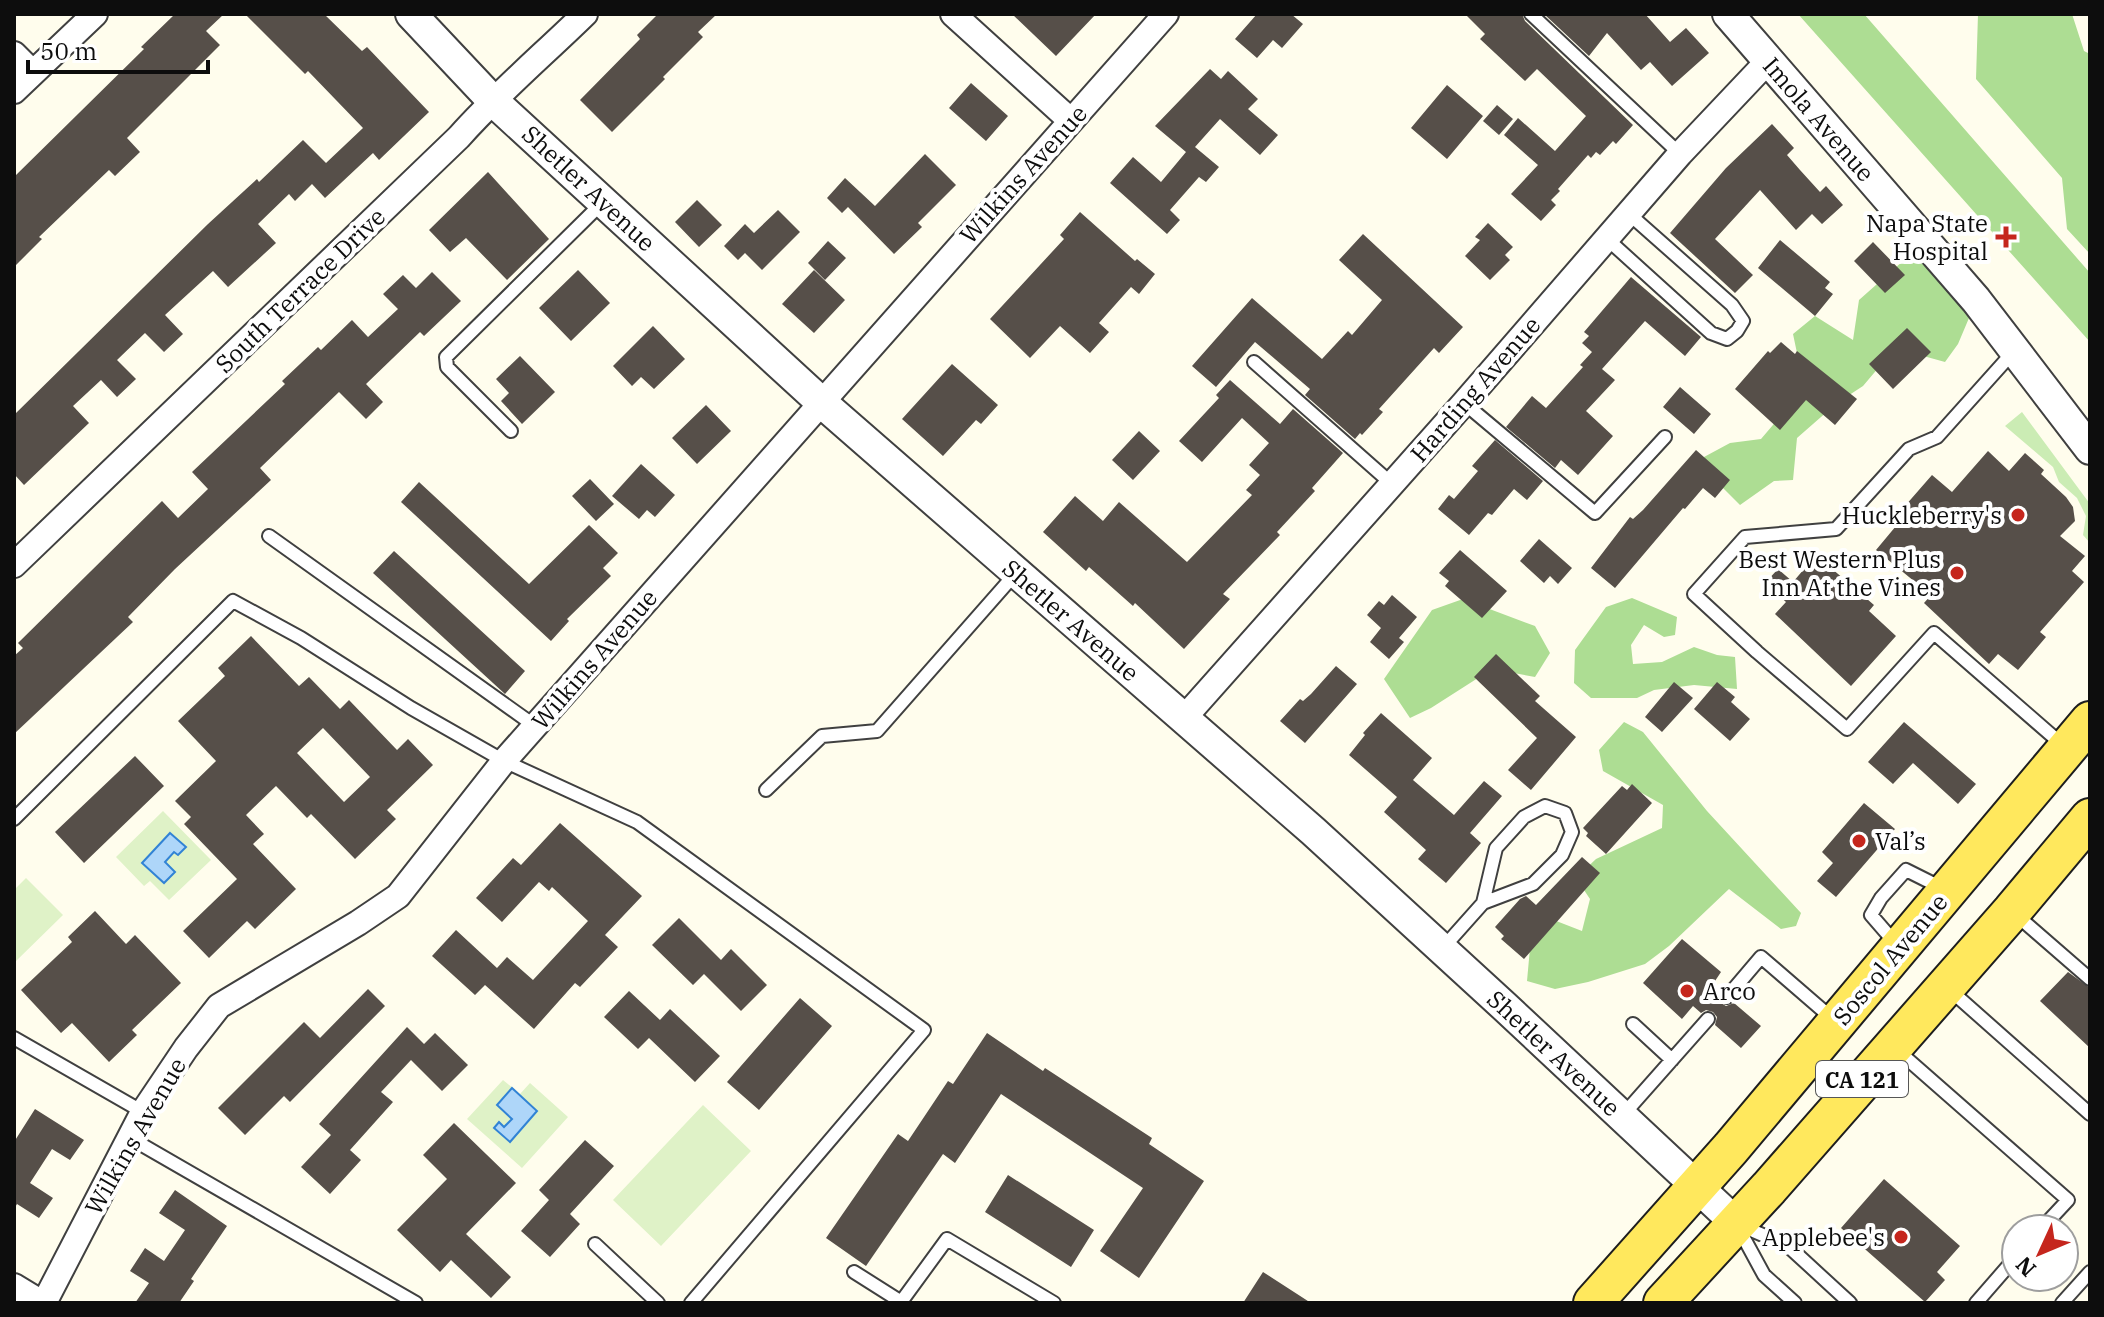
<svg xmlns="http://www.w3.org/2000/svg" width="2104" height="1317" font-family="'IBM Plex Serif',serif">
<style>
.green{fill:#cbecb4}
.forest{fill:#addd93}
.pitch{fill:#dff2c7}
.water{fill:#aed6f9;stroke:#3183d5;stroke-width:2}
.building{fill:#564f49;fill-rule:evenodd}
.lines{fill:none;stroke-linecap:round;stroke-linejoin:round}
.service-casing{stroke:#404040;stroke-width:16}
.minor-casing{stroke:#404040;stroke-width:28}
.tertiary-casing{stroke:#404040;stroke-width:34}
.primary-casing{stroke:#1e1e1e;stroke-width:42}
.service{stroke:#fff;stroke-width:12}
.minor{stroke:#fff;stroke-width:24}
.tertiary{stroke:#fff;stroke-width:30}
.primary{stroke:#ffe85d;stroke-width:38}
.poi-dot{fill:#c5261d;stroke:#fff;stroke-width:3}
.labels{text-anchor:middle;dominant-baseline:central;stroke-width:8;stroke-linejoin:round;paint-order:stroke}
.shield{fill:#fff;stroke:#565656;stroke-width:2}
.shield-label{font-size:22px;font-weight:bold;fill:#0d0d0d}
.street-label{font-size:24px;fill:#0d0d0d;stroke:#fff}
.poi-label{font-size:24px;fill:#0d0d0d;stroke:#fff;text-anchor:end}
</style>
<rect width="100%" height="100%" fill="#fffded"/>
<path class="green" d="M2022,412L2090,504V543L2083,535L2086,516L2077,498L2059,482L2053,467L2005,426Z"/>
<path class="forest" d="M1798,14H1864L2090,273V342Z
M1978,14H2072L2084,51L2090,54V254L2067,229L2062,178L1976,79Z
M1912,253L1946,282L1969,318L1958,344L1945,362L1909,352L1885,360L1863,386L1837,403L1797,438L1793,480L1774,481L1740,505L1708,473L1704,457L1730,443L1761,439L1790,405L1801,372L1793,334L1815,316L1853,340L1859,300Z
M1632,598L1677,617L1675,635L1664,637L1644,625L1631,645L1633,664L1662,662L1694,647L1717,655L1735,657L1737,689L1694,685L1654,690L1637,698H1591L1574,683L1575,650L1606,607Z
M1463,599L1535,626L1550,653L1535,677L1492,669L1431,708L1410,718L1384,679L1432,610Z
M1624,722L1643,732L1707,811L1801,913L1796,926L1781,929L1729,889L1669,946L1645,964L1588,982L1555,989L1527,981L1531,937L1546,917L1582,931L1590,899L1576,878L1596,859L1662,828L1663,805L1603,771L1599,750Z"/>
<path class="pitch" d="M163,811L211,860L169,900L150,881L144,886L116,857Z
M26,878L63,915L14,963V890Z
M503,1080L520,1094L530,1083L568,1117L522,1168L467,1119Z
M703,1105L751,1151L661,1246L613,1200Z"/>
<path class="water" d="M170,833L186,847L178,855L174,852L165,862L175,872L164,883L142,863Z
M512,1088L537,1111L510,1142L494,1128L499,1122L504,1127L512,1119L497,1105Z"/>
<path class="building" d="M175,14H224L206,31L220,45L127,138L140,152L115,176L109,170L39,237L42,239L14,267V177L144,49L141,47Z
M245,14H324L362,51L367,47L429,112L379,160L373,153L325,198L312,184L295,201L289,194L258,224L276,243L228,287L213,271L165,315L183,334L164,352L145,333L117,360L136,379L117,397L101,380L73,406L89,423L24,485L14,474V415L208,224L257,179L259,182L303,140L326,163L363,128L308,71L305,74Z
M658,14H717L698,32L703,37L663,77L665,79L612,132L580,100L640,39L637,35Z
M1012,14H1096L1056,56Z
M1257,14H1291L1303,24L1282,48L1273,40L1257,58L1235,39Z
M1465,14H1522L1525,21L1633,125L1616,144L1613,141L1600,155L1596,152L1591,158L1588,155L1558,189L1560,191L1551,200L1556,205L1541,221L1511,194L1538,165L1504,135L1518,118L1555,151L1586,116L1537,69L1525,81L1480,39L1485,34Z
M1544,14H1645L1670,42L1686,28L1709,53L1672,86L1650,62L1641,70L1607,33L1589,56Z
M1210,69L1221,79L1228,71L1258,99L1248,109L1278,135L1260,155L1220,119L1195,147L1219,167L1206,182L1199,177L1170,210L1180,220L1167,234L1110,183L1133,157L1161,182L1186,152L1155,126Z
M971,83L1008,116L986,141L949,108Z
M1447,85L1483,116L1447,159L1411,128Z
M1497,105L1513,119L1499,135L1483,121Z
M1772,124L1794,148L1787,155L1800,170L1820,192L1826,186L1843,205L1822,224L1812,214L1796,230L1760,190L1715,239L1753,275L1735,293L1670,233L1726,168Z
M925,154L956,185L918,223L922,227L894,254L848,207L842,213L827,198L845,178L875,206Z
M488,172L549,239L507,280L466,238L450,252L429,230Z
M697,200L722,225L699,247L675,222Z
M778,210L800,232L762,270L745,253L738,260L724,246L745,224L754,233Z
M1080,212L1135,261L1137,259L1155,274L1139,294L1131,287L1099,323L1109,332L1090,353L1060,326L1030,358L990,319L1064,239L1060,235Z
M1488,223L1513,247L1505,255L1510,260L1490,280L1465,256L1480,240L1475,237Z
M1363,234L1463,327L1439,353L1434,348L1379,409L1383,412L1362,435L1360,433L1355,439L1305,395L1310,389L1255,342L1216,387L1192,366L1252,298L1322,359L1348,331L1352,335L1382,300L1339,260Z
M1780,240L1830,282L1825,288L1833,294L1815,316L1758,268Z
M828,241L846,258L825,280L808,263Z
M1873,242L1905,275L1885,293L1854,261Z
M578,270L610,303L571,341L539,308Z
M814,270L845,300L814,333L782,304Z
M432,272L461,301L424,336L420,332L366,384L383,402L366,419L339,392L260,468L271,480L175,569L128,617L133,622L14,734V656L23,648L18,643L162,501L178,518L208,489L192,472L285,384L282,381L318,347L321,350L352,320L368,337L398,309L383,294L403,275L416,288Z
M1631,277L1701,337L1685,356L1645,321L1602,369L1615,380L1586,411L1613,436L1578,475L1561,460L1555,468L1506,427L1532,396L1546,408L1583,367L1580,365L1592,352L1582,343L1589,336L1584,332Z
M653,326L685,359L654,389L641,377L632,386L613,366Z
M1907,328L1931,352L1893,389L1869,364Z
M1781,342L1795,354L1797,351L1857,399L1835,425L1806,400L1780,430L1735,389L1768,351L1770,353Z
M520,356L555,392L522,424L501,401L509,393L496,379Z
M952,364L998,405L981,424L976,420L943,456L902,419Z
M1230,380L1280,424L1293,409L1343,453L1312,488L1315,491L1277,532L1280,535L1223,594L1230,599L1184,649L1135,603L1133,606L1089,567L1086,571L1043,532L1075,496L1103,521L1119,502L1187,562L1252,495L1246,490L1260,475L1249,465L1269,443L1242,418L1202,462L1179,441L1219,398L1216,395Z
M1680,387L1711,414L1694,434L1663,407Z
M706,405L731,431L697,464L672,438Z
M1139,431L1160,451L1133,480L1112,460Z
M1495,440L1543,481L1527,500L1514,489L1492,515L1488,513L1469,535L1438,509L1449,495L1454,499L1478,471L1472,466Z
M1696,450L1730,480L1715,498L1703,488L1685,509L1683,508L1615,588L1591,568L1630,517L1633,519L1643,510Z
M1988,451L2009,471L2025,453L2044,470L2041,474L2066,497L2073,507L2075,521L2060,536L2085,556L2072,571L2084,582L2040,632L2046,637L2018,670L1998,654L1989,664L1924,603L1931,595L1876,550L1896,526L1891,522L1932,475L1952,492Z
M641,464L675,495L655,517L647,510L639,519L612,496Z
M590,479L614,504L596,521L572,496Z
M419,482L529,584L589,525L618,553L603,568L611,576L567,619L569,621L551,641L401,502Z
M1539,539L1572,568L1558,584L1550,576L1544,583L1520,561Z
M1460,550L1507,591L1482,618L1445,586L1449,581L1439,573Z
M394,551L525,671L505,694L373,573Z
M1816,555L1874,605L1869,611L1896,636L1851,686L1775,614L1786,602L1765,583L1778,569L1793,582Z
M1392,595L1417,617L1399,638L1404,642L1389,659L1370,642L1381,628L1367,615L1379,601L1384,605Z
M251,636L299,686L309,677L340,709L349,700L397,750L408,739L433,765L387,810L396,819L355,859L311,814L307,818L276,786L246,815L264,834L253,844L296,889L255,929L247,921L209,958L183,931L237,879L184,824L191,817L175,801L216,761L178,721L225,676L218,668ZM323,728L370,777L344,802L297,753Z
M1496,654L1540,696L1535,701L1576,737L1531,790L1508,770L1537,738L1474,677Z
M1336,666L1357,684L1305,743L1280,721L1300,699L1303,701L1311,694Z
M1674,682L1693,698L1662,732L1645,717Z
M1717,682L1735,697L1731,702L1750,719L1730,741L1694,709Z
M1381,713L1432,758L1413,780L1454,815L1484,781L1502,796L1470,833L1481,843L1446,883L1418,859L1426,850L1384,812L1397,797L1349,755L1365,735L1363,733Z
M1904,722L1976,784L1958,804L1913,763L1893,784L1868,762Z
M135,756L164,786L84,863L55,832Z
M1632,784L1652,803L1606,854L1586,836L1588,833L1583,828L1622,786L1627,790Z
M1864,803L1895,829L1836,897L1817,881L1833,863L1822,852Z
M560,823L642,896L605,935L618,947L580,987L575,983L534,1029L485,985L475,995L432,956L456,930L497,968L507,957L533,980L588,921L552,887L549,891L539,882L502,922L476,898L513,858L521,865Z
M1582,857L1600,873L1524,959L1501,939L1504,936L1495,927L1520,899L1526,896L1536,905Z
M95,911L126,944L135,935L181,983L132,1030L137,1035L109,1062L72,1023L61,1033L21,990L72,942L68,937Z
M679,918L721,960L731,949L767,985L741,1011L704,974L693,985L652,945Z
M1682,939L1721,972L1713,984L1720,991L1718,996L1721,1003L1726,1006L1734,1003L1761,1026L1741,1048L1715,1025L1717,1017L1713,1012L1706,1010L1701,1013L1693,1006L1682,1019L1643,983Z
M2068,972L2090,988V1048L2040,1001Z
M368,989L385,1006L290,1102L284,1096L245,1135L218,1108L304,1022L320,1038Z
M629,991L660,1020L670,1009L720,1056L695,1082L649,1038L638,1049L604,1017Z
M800,998L832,1026L759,1110L727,1082Z
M407,1027L424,1044L435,1033L468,1065L442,1091L411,1060L381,1092L393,1102L350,1150L361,1160L330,1194L301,1167L331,1135L319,1124Z
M987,1033L1043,1071L1045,1068L1152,1138L1149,1144L1204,1181L1139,1278L1100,1251L1143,1188L1001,1094L955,1163L943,1154L866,1266L826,1238L898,1134L908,1141L948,1081L953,1084Z
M35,1109L84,1140L70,1160L52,1149L30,1183L53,1198L39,1218L17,1204L14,1209V1142Z
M454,1123L516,1183L466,1234L511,1277L491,1298L451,1260L440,1272L397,1230L447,1179L423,1155Z
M585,1140L614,1166L570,1214L580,1224L550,1257L521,1231L549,1200L539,1190Z
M1008,1175L1094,1230L1071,1267L985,1212Z
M1884,1179L1960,1246L1937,1272L1945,1280L1925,1302L1841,1228Z
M175,1190L227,1226L191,1279L194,1281L179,1303H135L149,1283L130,1271L145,1248L164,1261L185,1230L159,1213Z
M1263,1272L1311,1303H1243Z"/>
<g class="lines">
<defs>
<path id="service" d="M1531,14L1680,154
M1606,238L1711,333L1727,339L1737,331L1743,321L1732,305L1628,213
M2015,350L1937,437L1909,449L1836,529L1745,537L1694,594L1757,652L1847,729L1934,633L2065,747
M1254,362L1392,484
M1464,403L1595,513L1665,437
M511,431L447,367L446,357L603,202
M269,536L535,726
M766,790L822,736L877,731L1016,573
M14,819L233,601L301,638L411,708L504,761L637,822L924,1030L691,1303
M2014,913L2090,979
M1897,945L1871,915L1881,898L1906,870L1942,888
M1442,949L1483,903L1496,848L1524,817L1545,806L1565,813L1572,832L1562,855L1533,884L1483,903
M1950,990L2090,1114
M1727,997L1761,957L1834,1020
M1633,1024L1672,1060
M14,1038L143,1112
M1897,1050L2068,1200L2041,1229
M1623,1115L1708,1019
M130,1138L416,1303
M1742,1226L1788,1246L1850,1303
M1739,1229L1764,1275L1795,1303
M595,1244L658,1303
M854,1272L903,1303
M901,1302L947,1239L1054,1303
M1976,1303L2016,1257
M2062,1303L2090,1272"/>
<path id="minor" d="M953,14L1070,120
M14,54L33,73
M14,91L95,14
M14,565L459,137C498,93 543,55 585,14
M1184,718L1464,403L1680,154L1768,61
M14,1286L42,1303
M44,1303L143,1112L186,1048L219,1006L358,923L398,896L504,761L1166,14"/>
<path id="tertiary" d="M411,14L492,100L821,402L1313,831L1504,1006L1736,1223
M1728,14L1976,300L2090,449"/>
<path id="primary" d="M1593,1303L1731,1148L2090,721
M1663,1303L1769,1188L2012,911L2090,818"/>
</defs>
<use href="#service" class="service-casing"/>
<use href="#minor" class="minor-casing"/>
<use href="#tertiary" class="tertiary-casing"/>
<use href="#primary" class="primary-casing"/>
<use href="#service" class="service"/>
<use href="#minor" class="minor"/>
<use href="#tertiary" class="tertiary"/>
<use href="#primary" class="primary"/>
</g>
<g class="poi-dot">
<path d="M2002 225h8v8h8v8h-8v8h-8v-8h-8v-8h8z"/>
<circle cx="2018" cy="515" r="8"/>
<circle cx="1957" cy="573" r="8"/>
<circle cx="1859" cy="841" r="8"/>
<circle cx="1687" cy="991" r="8"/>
<circle cx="1901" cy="1237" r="8"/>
</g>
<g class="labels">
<rect class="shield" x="1816" y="1061" width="92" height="36" rx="6"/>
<g class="shield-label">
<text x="1862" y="1079">CA 121</text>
</g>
<g class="street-label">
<text transform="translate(1819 119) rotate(49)">Imola Avenue</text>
<text transform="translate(1023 174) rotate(-48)">Wilkins Avenue</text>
<text transform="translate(589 188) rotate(43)">Shetler Avenue</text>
<text transform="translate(300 290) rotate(-44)">South Terrace Drive</text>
<text transform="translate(1475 389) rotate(-49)">Harding Avenue</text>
<text transform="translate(1071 620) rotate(41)">Shetler Avenue</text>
<text transform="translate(594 659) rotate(-49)">Wilkins Avenue</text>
<text transform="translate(1890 959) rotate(-50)">Soscol Avenue</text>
<text transform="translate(1554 1053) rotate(43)">Shetler Avenue</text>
<text transform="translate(135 1136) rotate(-60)">Wilkins Avenue</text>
</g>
<g class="poi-label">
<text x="1988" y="223">Napa State<tspan x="1988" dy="28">Hospital</tspan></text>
<text x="2002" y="515">Huckleberry's</text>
<text x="1941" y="559">Best Western Plus<tspan x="1941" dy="28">Inn At the Vines</tspan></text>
<text x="1875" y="841" text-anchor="start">Val’s</text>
<text x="1703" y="991" text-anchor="start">Arco</text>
<text x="1885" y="1237">Applebee's</text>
</g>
</g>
<rect width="2104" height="1317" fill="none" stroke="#0d0d0d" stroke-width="32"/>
<g transform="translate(2040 1253) rotate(226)"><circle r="38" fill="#ffffff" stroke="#9e9e9e" stroke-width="2"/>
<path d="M0-6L14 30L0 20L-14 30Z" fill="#c5261d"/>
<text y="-12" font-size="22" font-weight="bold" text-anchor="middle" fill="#0d0d0d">N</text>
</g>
<path d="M28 60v12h180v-12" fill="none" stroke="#0d0d0d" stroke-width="4"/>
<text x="40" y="60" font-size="24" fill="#0d0d0d" stroke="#ffffff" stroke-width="6" paint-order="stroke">50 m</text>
</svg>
